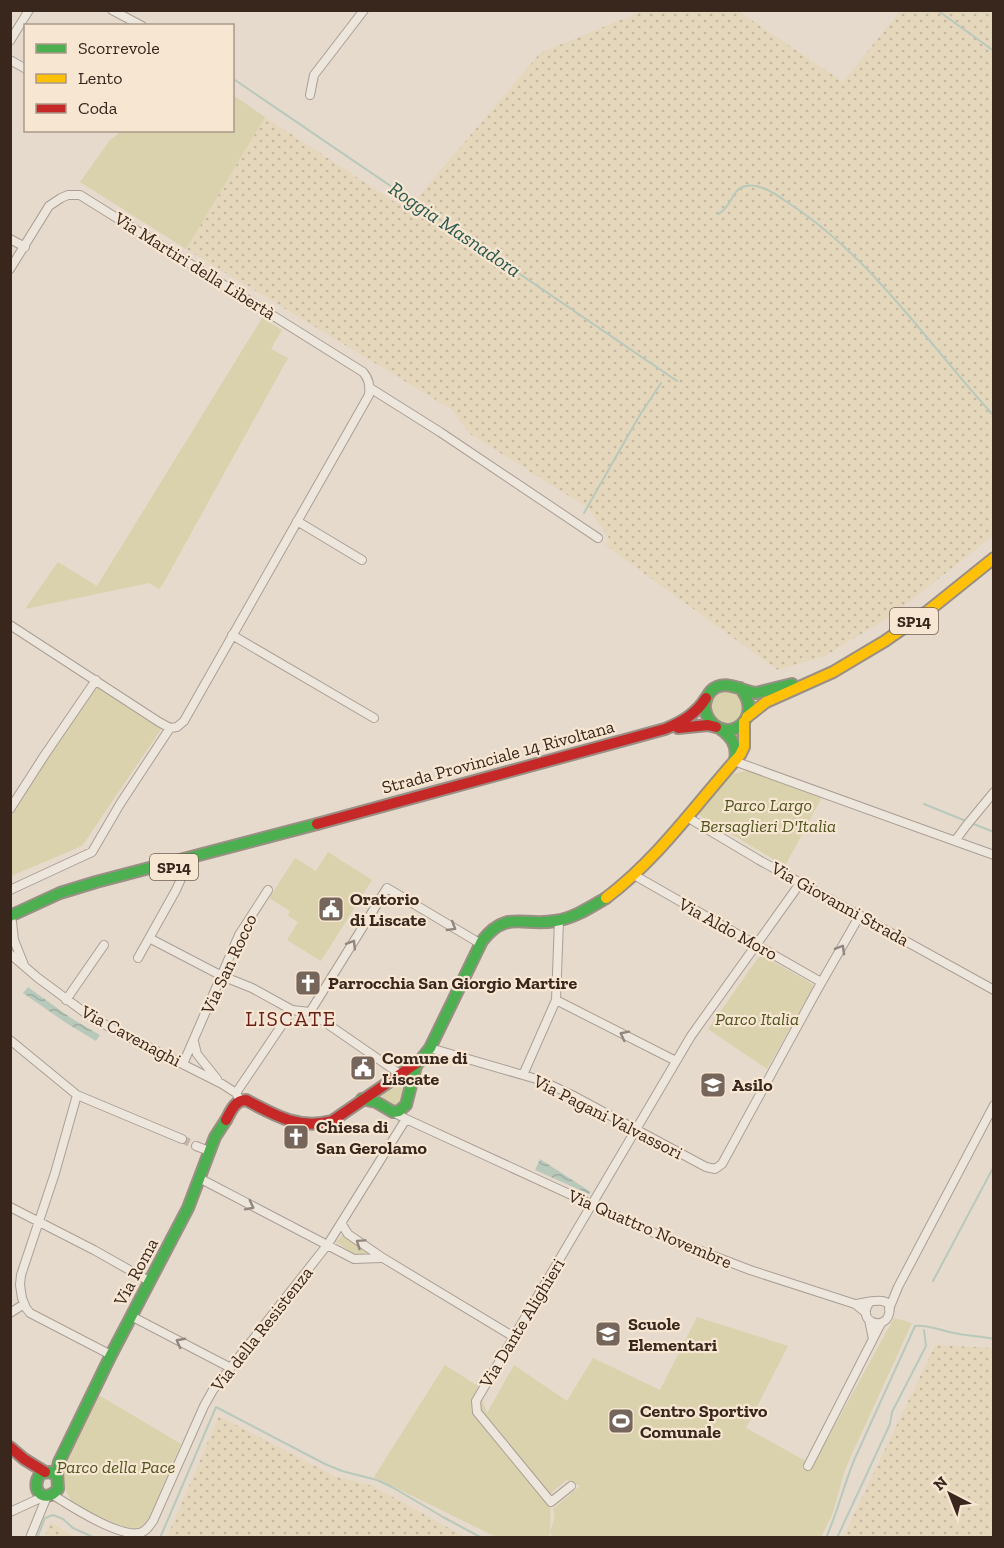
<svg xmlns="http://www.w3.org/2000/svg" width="1004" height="1548" font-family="'Zilla Slab',serif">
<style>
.farmland{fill:url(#farmland-dots)}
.green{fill:#d9d2ad;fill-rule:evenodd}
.water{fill:url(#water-waves)}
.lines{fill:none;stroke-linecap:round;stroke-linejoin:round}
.stream{stroke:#b8c9bb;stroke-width:2}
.street-tunnel{stroke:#c3b6a9;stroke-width:8;stroke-dasharray:8 4;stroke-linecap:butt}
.street-casing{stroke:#ab9f95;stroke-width:10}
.fast-casing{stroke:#9a8f85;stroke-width:14}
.slow-casing{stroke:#9a8f85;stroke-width:14}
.jam-casing{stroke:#9a8f85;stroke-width:14}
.street{stroke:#ede6dd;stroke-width:8}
.fast{stroke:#4caf50;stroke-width:10}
.slow{stroke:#ffc107;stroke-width:10}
.jam{stroke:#c62828;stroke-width:10}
.oneway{stroke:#93867d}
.labels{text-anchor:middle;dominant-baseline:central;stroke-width:4.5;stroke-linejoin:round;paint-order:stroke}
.shield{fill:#f7e6d1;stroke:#726053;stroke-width:1.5}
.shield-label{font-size:16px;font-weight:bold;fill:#39261d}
.street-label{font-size:18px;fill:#39261d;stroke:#f7e6d1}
.park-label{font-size:18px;font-style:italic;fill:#515622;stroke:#f7e6d1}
.poi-label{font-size:18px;font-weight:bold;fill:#39261d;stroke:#f7e6d1;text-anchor:start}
.water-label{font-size:20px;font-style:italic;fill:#2b594f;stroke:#f7e6d1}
.quarter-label{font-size:21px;letter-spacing:1.5px;fill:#671f1a;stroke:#f7e6d1}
</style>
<defs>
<pattern id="farmland-dots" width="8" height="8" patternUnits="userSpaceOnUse" patternTransform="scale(1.5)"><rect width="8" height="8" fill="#e5d7bc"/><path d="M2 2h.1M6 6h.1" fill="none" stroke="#c5b8a1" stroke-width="1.8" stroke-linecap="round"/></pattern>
<pattern id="water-waves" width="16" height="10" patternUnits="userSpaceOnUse" patternTransform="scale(1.5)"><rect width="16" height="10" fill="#b8c9bb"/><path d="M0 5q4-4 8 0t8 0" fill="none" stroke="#9faca0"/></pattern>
</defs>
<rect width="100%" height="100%" fill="#e6dacc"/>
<path class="farmland" d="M642,11H738L843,82L900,11H993V536L891,616L825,656L778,670L605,545L609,538L588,508L470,434L451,409L186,249L265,117L407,210L540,53Z
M935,1345L993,1348V1537H843Z
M219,1416L334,1476L373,1486L465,1537H167Z
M51,1522L70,1535L77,1537H44Z"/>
<path class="green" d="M233,95L265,117L186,249L80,182L110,140L122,131L232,130Z
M262,318L282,330L271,349L288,358L163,584L159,589L149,583L25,609L58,562L97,586Z
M97,686L162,728L82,846L11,876L10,823L12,815L52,751Z
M710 707a17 17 0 1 1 34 0a17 17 0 1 1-34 0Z
M749,770L822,797L785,866L697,814L726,779L733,774Z
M328,852L372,880L321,961L287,940L298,922L288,916L290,911L269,898L295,858L316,871Z
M763,956L814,985L767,1069L708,1029L758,958Z
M396,1084L401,1085L405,1091C404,1095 405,1098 403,1101C397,1112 386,1104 382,1097C384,1089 388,1086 396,1084Z
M343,1234L370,1253C351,1257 352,1251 336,1242Z
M697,1317L788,1346L746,1428L813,1465L894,1318L912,1323L851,1456L845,1470L832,1515L821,1537L553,1538L550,1533L549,1536L551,1537H496L374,1477L445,1365L478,1386L487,1413L514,1365L567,1401L593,1358L660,1390ZM567,1480L580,1486L553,1509C556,1518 553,1523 550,1531L551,1493Z
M97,1394L181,1444L150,1516L141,1527L132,1529L127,1528L81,1509L72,1502L68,1495L63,1483L62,1473L64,1460Z"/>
<path class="water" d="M28,987L71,1018L100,1035L96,1041L66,1023L23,993Z
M540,1159L591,1192L589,1194L535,1170Z"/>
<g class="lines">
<path class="stream" d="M937,10L994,51
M232,78L677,381
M119,132L121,130
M718,214C733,206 731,189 746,186C759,183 774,193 784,200C871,255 926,342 994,416
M584,513L638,418L661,383
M924,804L966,821
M971,823L994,832
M933,1281L994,1166
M37,1538L45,1518L53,1515L63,1519L73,1528L95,1538
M160,1538L216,1407L325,1464L342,1471L377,1480L392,1487L443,1517L482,1538
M826,1538C838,1511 844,1484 855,1458L915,1326C928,1324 941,1331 954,1333C967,1336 980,1336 994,1339
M837,1538L890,1424L892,1412L926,1346L924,1330"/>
<path class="street-tunnel" d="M182,1139L196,1146"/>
<defs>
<path id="street" d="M112,10L142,26
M10,41L29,10
M10,60L26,69
M310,95L314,75L364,10
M10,239L25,247
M10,269L49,206L61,198L68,195H80L363,372C369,379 370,385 369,395L184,721L177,727L170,728L159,722L10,625
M370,388L440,432L598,538
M297,521L362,560
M232,635L374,718
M734,761L955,841L966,826L994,792
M10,809L44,756L96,680
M687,817L759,860L994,990
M955,841L994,855
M634,875L821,982
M10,890L92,852L120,804L170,728
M12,922L14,940L24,965
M149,938L222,976L252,988L292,1010L310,1012
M10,954L38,978L84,1012L109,1027L222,1084L236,1093L240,1100
M138,958L176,890L180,881L183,865
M66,1000L104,945
M556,1000L676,1061
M310,1012L387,888L481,944
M310,1012L400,1074
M10,1040L77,1095L182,1139
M194,1042L197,1054L217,1079
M430,1048L540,1080L570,1094L706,1167L715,1169L722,1164L816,992L860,915
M183,1064L239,935L268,890
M523,1075L556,1000L559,920
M236,1093L292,1010
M77,1095L55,1173L21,1275L20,1285L22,1298L26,1308L30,1313L111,1355
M393,1112L406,1119L654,1233L750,1270L855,1304
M196,1146L209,1151
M199,1178L354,1259L381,1258
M10,1207L94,1250L149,1281
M341,1223L348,1234L383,1258L514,1337
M889,1309L898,1287L994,1105
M10,1313L24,1304
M866,1313L855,1304C865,1303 895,1293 889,1314C884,1332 855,1321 870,1302
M131,1316L229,1367
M869,1320L873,1339L881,1323
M808,1466L873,1339
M571,1486L551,1502L477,1412L476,1401L691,1036L801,882
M53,1495C70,1506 119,1537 139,1533C146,1532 149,1526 153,1521L204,1406L213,1390L328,1244L406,1119
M10,1512L45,1496
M30,1538L47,1496"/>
<path id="fast" d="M740,688C763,713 735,742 714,725C708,720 704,711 705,704C706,699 708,694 711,691C724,678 741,691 756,693L792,684
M719,728C731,736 738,745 735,760
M10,916L60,893L96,882L317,824
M362,1099L376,1102L393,1112L399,1111L406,1105L416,1066L430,1048L482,941C507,909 523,927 555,921C574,918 589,908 606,898
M57,1476L50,1472L41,1473C28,1490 45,1505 58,1489L57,1471L59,1462L111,1355L188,1208L215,1137L226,1120"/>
<path id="slow" d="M747,717L766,702L833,672L885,641L928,611L994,558
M606,898C659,858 696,804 740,755L744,747V722"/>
<path id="jam" d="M678,728L708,725L716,727
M317,824L665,729C682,722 696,714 706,698
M226,1120C231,1111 235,1100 246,1100C274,1115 299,1130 332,1121L421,1060
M10,1447L24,1459L45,1472"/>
</defs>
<use href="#street" class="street-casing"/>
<use href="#fast" class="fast-casing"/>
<use href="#slow" class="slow-casing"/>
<use href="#jam" class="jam-casing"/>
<use href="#street" class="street"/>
<use href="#fast" class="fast"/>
<use href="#slow" class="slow"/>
<use href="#jam" class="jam"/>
</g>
<defs><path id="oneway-chevron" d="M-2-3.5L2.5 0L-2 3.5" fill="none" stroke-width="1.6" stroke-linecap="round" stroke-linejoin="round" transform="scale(1.5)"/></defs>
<g class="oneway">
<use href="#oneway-chevron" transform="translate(452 927) rotate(31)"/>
<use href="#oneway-chevron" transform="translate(352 944) rotate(-58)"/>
<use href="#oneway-chevron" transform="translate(841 949) rotate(-60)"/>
<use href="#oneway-chevron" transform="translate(624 1035) rotate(-153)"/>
<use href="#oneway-chevron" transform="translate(250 1206) rotate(27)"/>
<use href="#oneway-chevron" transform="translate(360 1243) rotate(-146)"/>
<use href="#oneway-chevron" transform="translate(180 1342) rotate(-152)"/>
</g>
<defs>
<symbol id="civic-square" viewBox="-11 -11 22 22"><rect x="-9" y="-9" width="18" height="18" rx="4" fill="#76655a" stroke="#f7e6d1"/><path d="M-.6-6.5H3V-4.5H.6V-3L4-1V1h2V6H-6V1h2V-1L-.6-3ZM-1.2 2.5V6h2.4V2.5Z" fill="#fff"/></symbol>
<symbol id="church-square" viewBox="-11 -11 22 22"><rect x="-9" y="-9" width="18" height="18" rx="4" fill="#76655a" stroke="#f7e6d1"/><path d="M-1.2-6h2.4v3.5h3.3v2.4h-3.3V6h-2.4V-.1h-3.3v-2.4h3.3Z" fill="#fff"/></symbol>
<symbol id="school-square" viewBox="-11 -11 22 22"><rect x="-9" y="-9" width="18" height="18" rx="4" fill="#76655a" stroke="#f7e6d1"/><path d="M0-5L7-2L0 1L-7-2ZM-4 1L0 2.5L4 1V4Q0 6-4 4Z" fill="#fff"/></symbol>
<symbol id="stadium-square" viewBox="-11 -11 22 22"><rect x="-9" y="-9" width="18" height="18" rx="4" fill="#76655a" stroke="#f7e6d1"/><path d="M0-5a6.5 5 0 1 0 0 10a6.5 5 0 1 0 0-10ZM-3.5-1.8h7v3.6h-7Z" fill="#fff"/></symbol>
</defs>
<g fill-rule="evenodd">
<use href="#civic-square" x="316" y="894" width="30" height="30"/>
<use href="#church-square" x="293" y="968" width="30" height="30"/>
<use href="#civic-square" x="348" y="1053" width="30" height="30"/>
<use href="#school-square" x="698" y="1070" width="30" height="30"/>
<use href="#church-square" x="281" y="1122" width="30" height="30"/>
<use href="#school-square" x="593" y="1319" width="30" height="30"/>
<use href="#stadium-square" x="606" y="1406" width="30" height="30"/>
</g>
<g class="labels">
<g class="shield">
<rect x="890" y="608" width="48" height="26" rx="4.5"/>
<rect x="150" y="854" width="48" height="26" rx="4.5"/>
</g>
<g class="shield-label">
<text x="914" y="621">SP14</text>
<text x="174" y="867">SP14</text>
</g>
<g class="street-label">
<text transform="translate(195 266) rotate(32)">Via Martiri della Libertà</text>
<text transform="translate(498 757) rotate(-15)">Strada Provinciale 14 Rivoltana</text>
<text transform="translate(840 904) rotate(29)">Via Giovanni Strada</text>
<text transform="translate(728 929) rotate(29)">Via Aldo Moro</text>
<text transform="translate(229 964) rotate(-65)">Via San Rocco</text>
<text transform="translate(131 1036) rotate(28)">Via Cavenaghi</text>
<text transform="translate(608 1117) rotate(27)">Via Pagani Valvassori</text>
<text transform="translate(650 1229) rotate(23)">Via Quattro Novembre</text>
<text transform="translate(136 1272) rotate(-62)">Via Roma</text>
<text transform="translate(522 1323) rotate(-59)">Via Dante Alighieri</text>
<text transform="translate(262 1329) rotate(-52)">Via della Resistenza</text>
</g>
<g class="park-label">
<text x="768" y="805">Parco Largo<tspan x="768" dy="21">Bersaglieri D'Italia</tspan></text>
<text x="757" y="1019">Parco Italia</text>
<text x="116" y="1467">Parco della Pace</text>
</g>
<g class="poi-label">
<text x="350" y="899">Oratorio<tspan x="350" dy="21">di Liscate</tspan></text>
<text x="328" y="983">Parrocchia San Giorgio Martire</text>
<text x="382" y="1058">Comune di<tspan x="382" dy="21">Liscate</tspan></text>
<text x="732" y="1085">Asilo</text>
<text x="316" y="1127">Chiesa di<tspan x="316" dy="21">San Gerolamo</tspan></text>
<text x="628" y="1324">Scuole<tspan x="628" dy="21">Elementari</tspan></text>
<text x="640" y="1411">Centro Sportivo<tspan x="640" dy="21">Comunale</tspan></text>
</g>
<g class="water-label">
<text transform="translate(455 229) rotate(34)">Roggia Masnadora</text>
</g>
<g class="quarter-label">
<text x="291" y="1018">LISCATE</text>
</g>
</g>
<rect width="1004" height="1548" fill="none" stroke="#39261d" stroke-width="24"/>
<rect x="24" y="24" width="210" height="108" fill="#f7e6d1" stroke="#ab9989" stroke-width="1.5"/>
<rect x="36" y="44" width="30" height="9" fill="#4caf50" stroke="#ab9989" stroke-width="1.5"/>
<text x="78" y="54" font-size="18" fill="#39261d">Scorrevole</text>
<rect x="36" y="74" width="30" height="9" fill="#ffc107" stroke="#ab9989" stroke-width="1.5"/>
<text x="78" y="84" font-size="18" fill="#39261d">Lento</text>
<rect x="36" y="104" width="30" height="9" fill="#c62828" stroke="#ab9989" stroke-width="1.5"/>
<text x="78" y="114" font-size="18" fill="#39261d">Coda</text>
<g transform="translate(950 1494) rotate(318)" stroke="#f7e6d1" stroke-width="4.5" paint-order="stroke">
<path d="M0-4.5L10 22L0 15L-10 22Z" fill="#39261d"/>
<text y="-9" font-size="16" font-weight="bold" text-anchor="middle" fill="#39261d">N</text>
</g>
</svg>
